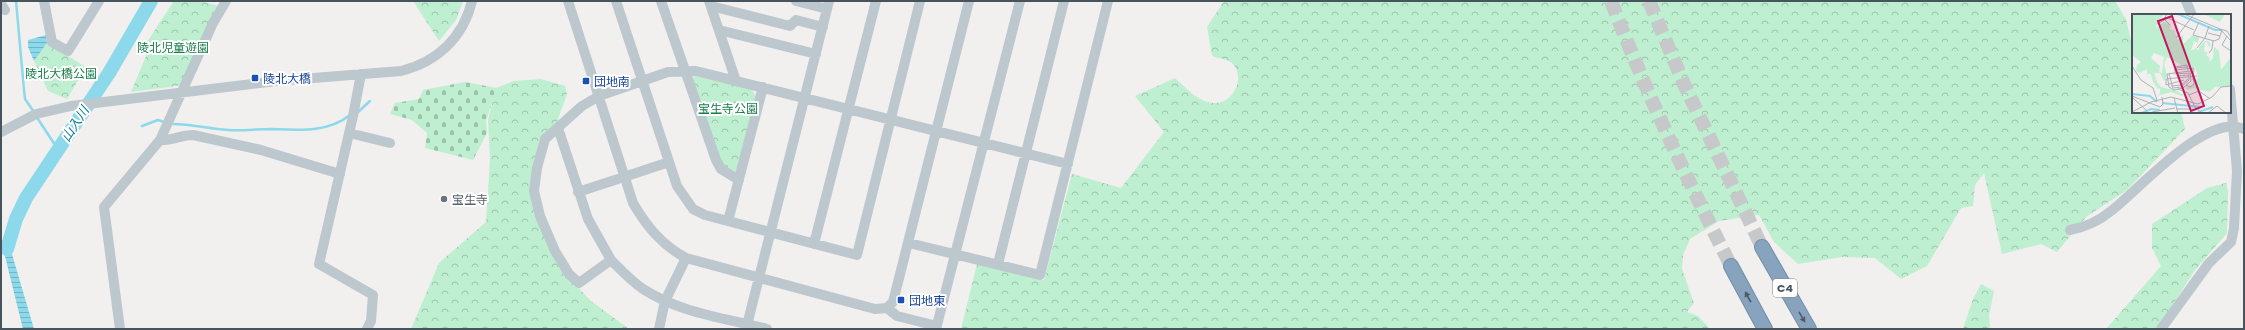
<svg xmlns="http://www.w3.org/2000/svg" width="2245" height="330" font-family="Poppins,'Noto Sans JP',sans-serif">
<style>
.forest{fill:url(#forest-crowns)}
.cemetery{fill:url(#cemetery-stones)}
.water{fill:url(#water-rules)}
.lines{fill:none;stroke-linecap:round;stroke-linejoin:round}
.stream{stroke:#8cd9eb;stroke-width:2.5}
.river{stroke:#8cd9eb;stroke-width:14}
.highway-tunnel{stroke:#c7c8ca;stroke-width:14;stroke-dasharray:14 7;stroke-linecap:butt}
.highway-casing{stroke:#738ea9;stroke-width:16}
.minor{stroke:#bdc7ce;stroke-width:10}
.highway{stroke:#88a3bd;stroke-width:14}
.oneway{fill:#4e5b67}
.transit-dot{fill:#1a4fb4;stroke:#fff;stroke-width:1.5}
.worship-dot{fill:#6b7280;stroke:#fff;stroke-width:1.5}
.labels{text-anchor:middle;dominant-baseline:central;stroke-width:4;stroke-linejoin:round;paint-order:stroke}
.shield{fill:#fff;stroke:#7e878e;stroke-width:1}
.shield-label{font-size:11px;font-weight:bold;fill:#47535d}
.park-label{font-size:12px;fill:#187e4a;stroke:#fff}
.transit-label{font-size:12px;fill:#164399;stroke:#fff;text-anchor:start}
.worship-label{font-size:12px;fill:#5b616d;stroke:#fff;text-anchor:start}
.water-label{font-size:13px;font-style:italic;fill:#0e7f9a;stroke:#fff}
.inset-river{fill:none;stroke:#8cd9eb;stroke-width:2}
.inset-road{fill:none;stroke:#aeb1b5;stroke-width:1}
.view{fill:#c2185b;fill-opacity:0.15;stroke:#c2185b;stroke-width:2}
.inset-edge{fill:none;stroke:#47535d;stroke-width:2}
</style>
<defs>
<pattern id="forest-crowns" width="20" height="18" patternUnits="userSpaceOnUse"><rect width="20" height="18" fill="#beefd0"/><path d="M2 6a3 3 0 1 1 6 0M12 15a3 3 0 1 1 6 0" fill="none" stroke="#9cc4ac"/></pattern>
<pattern id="cemetery-stones" width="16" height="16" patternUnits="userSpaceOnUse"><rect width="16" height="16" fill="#beefd0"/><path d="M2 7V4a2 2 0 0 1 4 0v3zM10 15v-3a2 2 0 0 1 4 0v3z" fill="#9cc4ac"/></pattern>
<pattern id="water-rules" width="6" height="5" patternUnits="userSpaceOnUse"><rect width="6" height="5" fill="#8cd9eb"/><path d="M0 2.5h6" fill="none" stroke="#74b3c2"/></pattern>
</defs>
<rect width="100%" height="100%" fill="#f2efef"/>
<path class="forest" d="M174,1H200L219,6L184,85L131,92L149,49L145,45Z
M413,1H463L456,20L439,41Z
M1224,1H2115L2126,19L2133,49V112H2181L2185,129L2127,190L2086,217L2057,252L2041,244L2002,254L1984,173L1975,185L1973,206L1961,208L1927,266L1901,279L1875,258L1842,257L1798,264L1774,242L1759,215L1719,221L1690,239L1683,255L1682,269L1694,303L1687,312L1698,316L1710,329H961L977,264L1044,280L1072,174L1121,188L1164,132L1135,96L1175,78C1186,88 1198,102 1214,103C1234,104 1246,77 1232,63C1227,59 1217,58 1212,56L1207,27Z
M47,43L86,67L67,99L48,91L34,61Z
M696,76L751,89L756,96L736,172L724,165L719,157L692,79Z
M541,79L565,86L567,94L557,122L540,138L531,194L565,274L591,301L629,329H411L439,263L486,222L490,159L488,120L496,88L514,81Z
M2226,183L2228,192L2227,233L2195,270L2157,329H2106L2161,266L2152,248V224L2207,188Z
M1981,284L1994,291L1989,315L1990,329H1963L1973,299Z"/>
<path class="cemetery" d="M465,82L497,88L486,121L487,133L473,160L425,148L427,133L412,120L390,114L395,103L419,99L423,90Z"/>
<path class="water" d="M46,35L47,43L34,61L28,47V40Z
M1,240L9,244L34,329H23Z"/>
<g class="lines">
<path class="stream" d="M16,1L24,90L25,99L34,112
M357,113L370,101
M36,116L57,148
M173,124C192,124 209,129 228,130C242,131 256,129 271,129C298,130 328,133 350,115
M142,126L158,120L164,122"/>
<path class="river" d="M7,249L16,219L26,198L109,73L151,1"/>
<path class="highway-tunnel" d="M1611,1C1646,92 1687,179 1731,266
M1649,1L1684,84L1762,247"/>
<defs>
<path id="highway" d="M1762,247L1809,329
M1731,266L1765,329"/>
</defs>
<use href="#highway" class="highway-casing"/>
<path class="minor" d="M44,1L52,42L68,51L99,1
M568,1L633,203C647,227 662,245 686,258L875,309L887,308L893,302L969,1
M616,1L677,186L693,209L705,215L857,255L920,1
M661,1L716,160L721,169L739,180
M709,1L736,81
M796,1L827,9
M2186,1L2192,15
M1,4L5,10
M711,6L790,26L796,20L823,27
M719,30L816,54
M361,74L353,116L319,264L373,295L371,321L367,329
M558,128L588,219L611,260
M1,132L36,114L71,106L276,81L401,71C437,62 463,38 472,1
M349,133L390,143
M160,140C171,141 181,135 193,135L261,150L340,174
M630,175L669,162
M578,192L618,179
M728,221L763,87
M2070,230C2086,227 2099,221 2111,211C2138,191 2207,111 2244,129
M909,243L1040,275L1108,1
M814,244L876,1
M998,264L1064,1
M887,308L897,316L937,326
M120,329L104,207L160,140L213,23L226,1
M659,329L665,301L686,258
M746,329L829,1
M767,329C725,318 680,313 643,289C631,281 621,270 611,260L579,283L569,274L555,251L540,216L534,191L537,168L545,139L582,106L599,96L668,72L696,71L1068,164
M936,329L1020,1
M2161,329L2209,263L2231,242L2234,228L2237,171L2230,89"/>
<use href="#highway" class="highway"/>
</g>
<defs><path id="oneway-solid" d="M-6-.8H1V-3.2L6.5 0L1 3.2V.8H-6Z"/></defs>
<g class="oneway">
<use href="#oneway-solid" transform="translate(1748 297) rotate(-119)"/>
<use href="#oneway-solid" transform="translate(1802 317) rotate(60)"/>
</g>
<g class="transit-dot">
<rect x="251" y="74" width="8" height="8" rx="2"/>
<rect x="582" y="77" width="8" height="8" rx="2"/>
<rect x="897" y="296" width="8" height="8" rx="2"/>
</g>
<circle class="worship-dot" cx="444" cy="199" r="4"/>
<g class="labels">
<rect class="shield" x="1773" y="279" width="24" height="18" rx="3"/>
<g class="shield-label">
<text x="1785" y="288">C4</text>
</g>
<g class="park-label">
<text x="173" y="47">陵北児童遊園</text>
<text x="61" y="73">陵北大橋公園</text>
<text x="728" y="108">宝生寺公園</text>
</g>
<g class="transit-label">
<text x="263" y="78">陵北大橋</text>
<text x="594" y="81">団地南</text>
<text x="909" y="300">団地東</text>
</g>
<g class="worship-label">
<text x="452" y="199">宝生寺</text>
</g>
<g class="water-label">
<text transform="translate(75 124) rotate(-57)">山入川</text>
</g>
</g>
<g transform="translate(2132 14)">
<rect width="99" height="99" fill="#f2efef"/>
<path d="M0,0L32,1L25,7L24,14L32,8L39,11L38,15L43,17L45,26L51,21V30L61,21L67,23L66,29L62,27L59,37L64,34L67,37V33L73,27H76L79,31L77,33L75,28H73L72,37L76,39L74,41L77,43L78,48L81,44L82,33L87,37L89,56L99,43V73H83L77,78L61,74L55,76L54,73L62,70L66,63L63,53L55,54L35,43L32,50L35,62L32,67L28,59H22L25,68L29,73L46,77L49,80L54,79L50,82L39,78L25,82L28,80V74L26,75L21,68L19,60H15V55L7,59L4,57L5,51L9,48L0,41ZM22,39L32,43L30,59L27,58L28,52L19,44ZM72,0H93L88,8Z" fill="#beefd0" fill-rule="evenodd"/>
<path class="inset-river" d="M46,0L83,16H90M0,80L18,82L25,88M30,89L69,93M66,98L81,93M10,99L19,95L28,96"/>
<path class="inset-road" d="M35,0L32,5L38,11M52,0L88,15L99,27M67,8L61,21L82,27L87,25L90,16M25,10L36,4L62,16M88,15L95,17L99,23M76,19L88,22M95,22L90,31L99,37M44,24L62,0M65,34L73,24L77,12M77,39L80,35L81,27M0,52L9,66L21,74L25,86M43,54L55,53M43,56L62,54L61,66M58,57L59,67L51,74L42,76L37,73L35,60ZM43,59V53L55,51L56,57M37,60L41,74L49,73L57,66V59L43,60M45,62L57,61M52,66L34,71V65L65,62M54,71L58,73L62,70L60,54M39,72L49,71L56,65M46,75L56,79L63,93L70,99M57,81L67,77L77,84M0,82L28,93L31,90L30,83M0,83L15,97M42,84L46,99M44,95H58M0,98L19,88L39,83L66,90L80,83L89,73L99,72M20,98L43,94M76,99L85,92L94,99"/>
<path class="view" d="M40,2L72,92L59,97L26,7Z"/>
<rect width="99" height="99" class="inset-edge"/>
</g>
<rect width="2245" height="330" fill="none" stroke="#47535d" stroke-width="4"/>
</svg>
